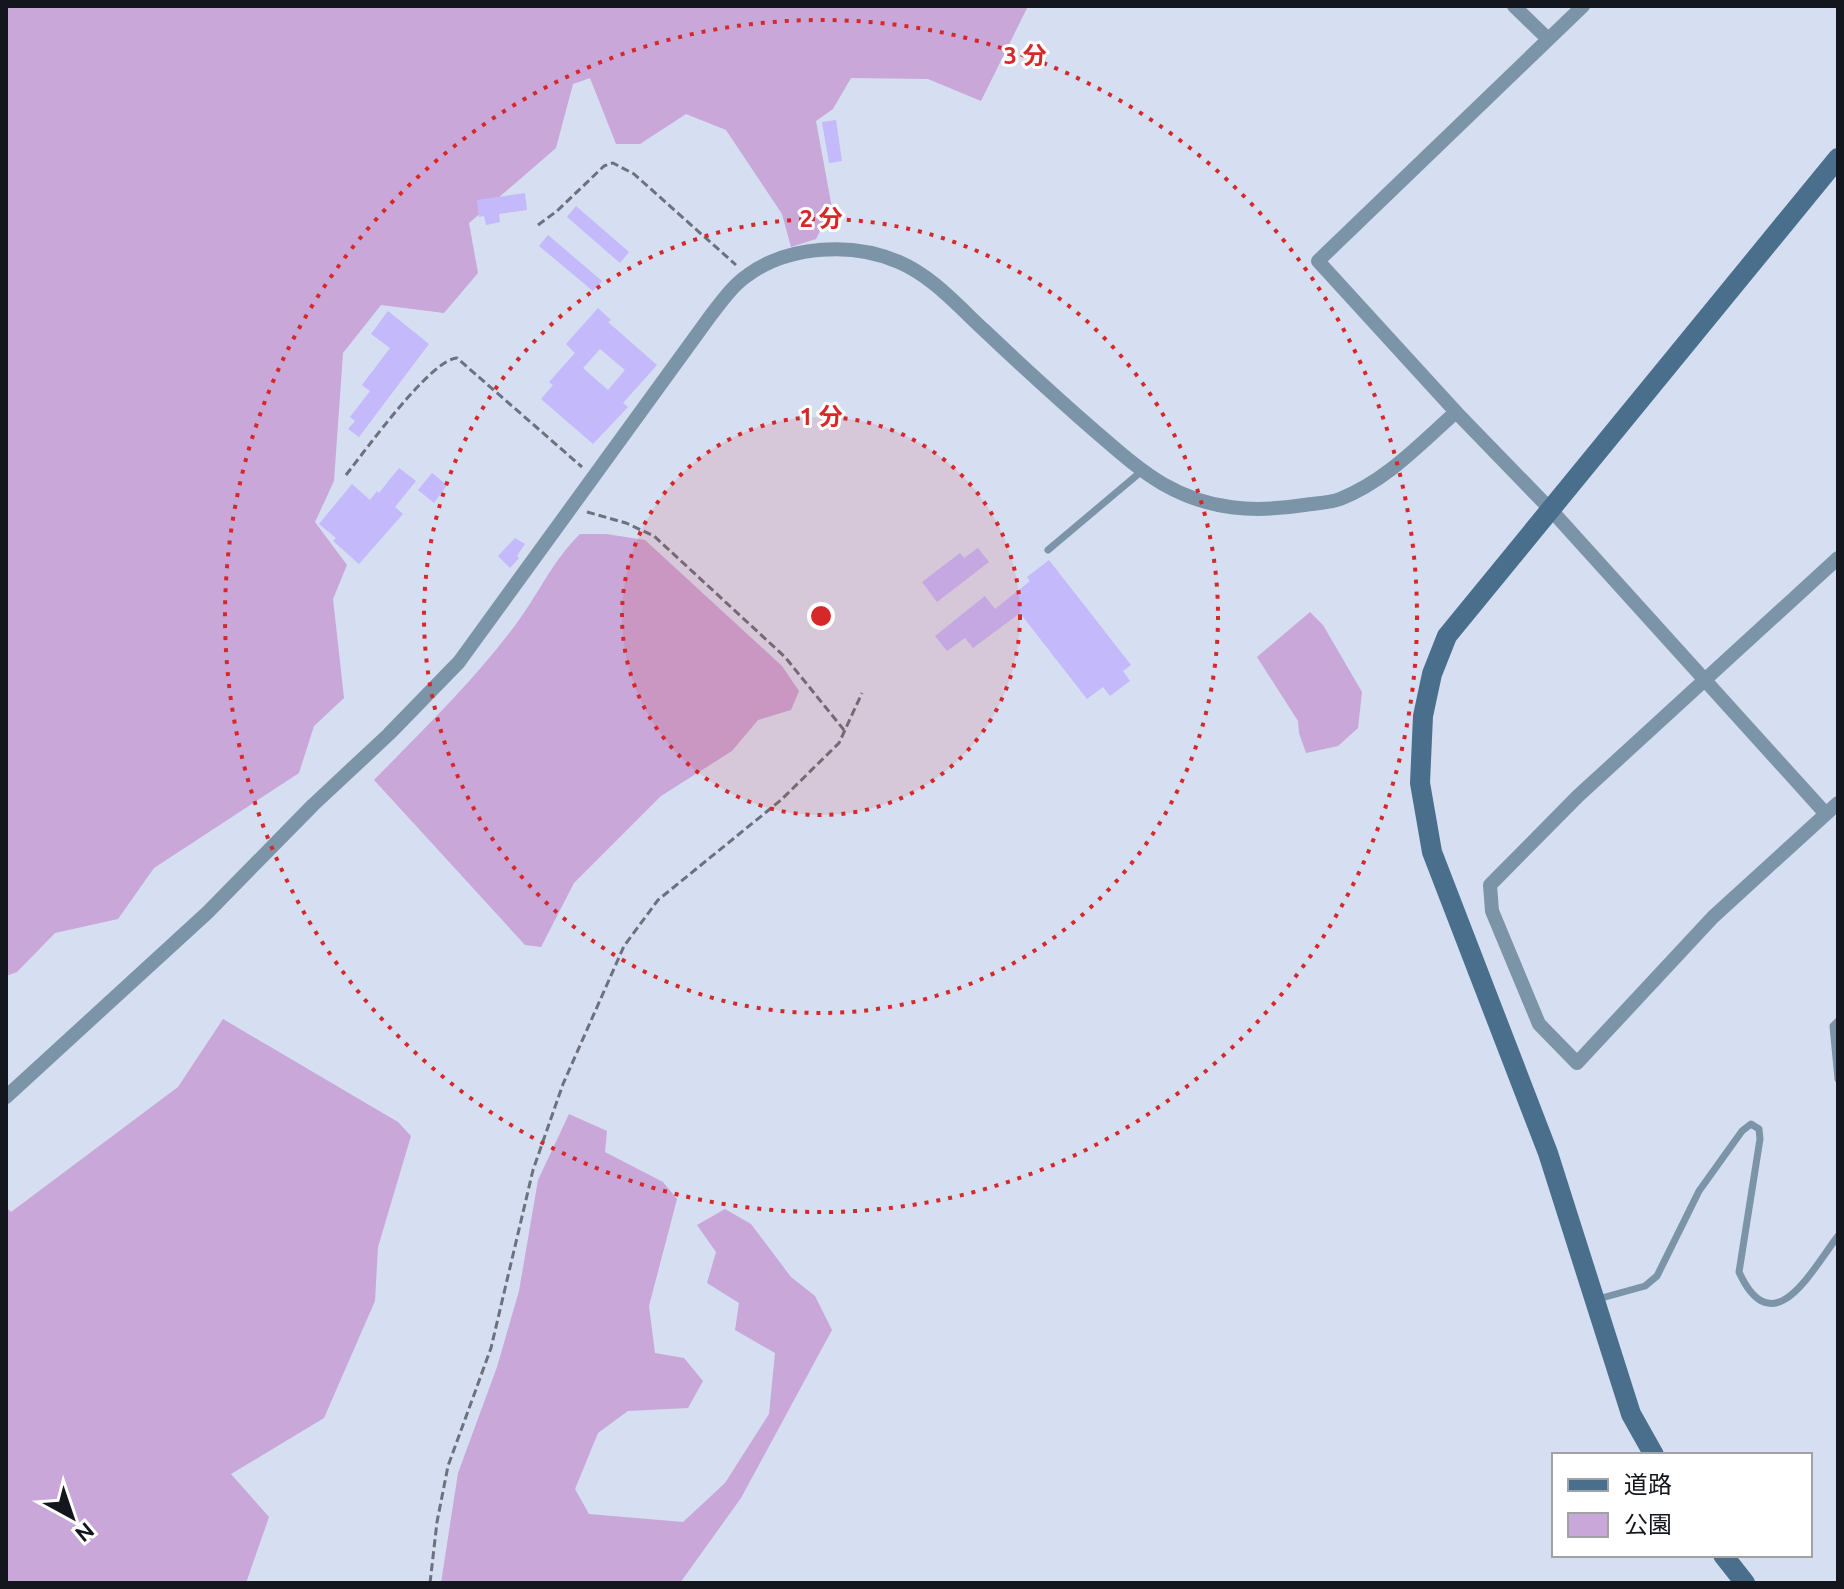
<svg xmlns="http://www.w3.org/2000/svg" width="1844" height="1589" font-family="Ubuntu,'Noto Sans JP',sans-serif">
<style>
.green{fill:#c9a7d8}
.building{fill:#c3b9fb;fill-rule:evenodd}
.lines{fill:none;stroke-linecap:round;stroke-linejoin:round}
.path{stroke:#6c717e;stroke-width:3;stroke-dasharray:8 4;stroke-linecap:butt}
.lane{stroke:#7b94a8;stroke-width:7}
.street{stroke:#7b94a8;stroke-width:14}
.secondary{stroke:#4a6f8d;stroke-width:20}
.ring{fill:none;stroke:#d62828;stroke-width:4;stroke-dasharray:4 8}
.centre{fill:#d62828;stroke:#fff;stroke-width:4}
.ring-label{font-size:24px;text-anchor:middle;font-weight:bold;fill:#d62828;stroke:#fff;stroke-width:6;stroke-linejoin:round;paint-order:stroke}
</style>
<rect width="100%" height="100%" fill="#d6def2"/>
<path class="green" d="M6,6H1028L981,101L928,79L851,78L833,109L816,121L832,208L816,239L791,247L782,214L726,130L686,114L640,144H616L590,78L573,84L556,148L469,223L478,273L444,313L381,305L343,353L334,481L315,522L347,565L333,599L344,698L314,726L299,773L154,868L118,919L55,933L17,972L6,976Z
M580,534H606L645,540L782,666L799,691L791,710L758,720L732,751L661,796L574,883L541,947L525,945L374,780C424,729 477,678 519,620C540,591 554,559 580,534Z
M1310,612L1323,625L1362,692L1358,728L1338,746L1306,753L1299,733L1298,721L1257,657Z
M223,1019L398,1122L411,1136L378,1247L375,1301L324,1418L231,1474L269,1517L246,1583H6V1207L11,1212L178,1087Z
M569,1114L607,1131L605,1152L663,1182L677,1199L649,1306L655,1353L684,1358L703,1381L688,1408L628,1411L598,1433L575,1489L589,1514L683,1522L725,1483L769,1414L775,1353L735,1330L739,1303L707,1283L716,1252L697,1225L725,1209L751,1224L791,1277L815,1296L832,1330L741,1498L680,1583H441L458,1473L497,1367L519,1291L538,1180Z"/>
<path class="building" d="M836,120L842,161L829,163L822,122Z
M525,193L527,210L499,214L500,222L486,225L484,216L479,217L477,200Z
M576,206L629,252L620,263L567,217Z
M548,235L602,281L593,291L539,246Z
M598,308L611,320L608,322L657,365L623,403L628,407L593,444L541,399L553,385L549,382L575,353L566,344ZM600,349L625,370L608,390L583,368Z
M388,311L429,344L359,437L348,429L355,421L350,417L370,391L362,385L390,348L371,334Z
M399,468L416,481L395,507L403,514L359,564L333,541L336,538L319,524L352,484L370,500L377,491L379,493Z
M432,473L447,485L434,503L418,490Z
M515,538L525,544L517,556L519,558L510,568L498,556Z
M978,548L989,562L937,602L922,582L960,553L964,558Z
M1049,560L1131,665L1123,671L1130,681L1110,696L1103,687L1087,699L1020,613L973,648L965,638L947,651L935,636L985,596L995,609L1030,581L1027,577Z"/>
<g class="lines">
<path class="path" d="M538,225L557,211L604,166L613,163L634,174L736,265
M346,475C365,451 431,359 457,358L582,467
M587,512L626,523L654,536L785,657L844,730
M430,1583L437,1522L448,1466L491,1348L533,1170L563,1084L624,946L658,900L781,800L839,743L862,693"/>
<path class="lane" d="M1048,550L1143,470
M1838,1021L1833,1026L1838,1079
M1598,1299L1645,1286L1657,1276L1699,1191L1742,1131L1751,1124L1759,1129L1760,1139L1739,1272C1773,1346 1811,1271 1838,1236"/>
<path class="street" d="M1514,6L1547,38
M1456,412L1552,511L1826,814
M1838,558L1578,796L1490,885L1492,911L1539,1024L1577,1063L1713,917L1838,803
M6,1097L208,912L313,805L389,734L459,662L711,315C722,301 733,285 748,275C789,245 853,242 899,262C932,276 958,306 984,330C1021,365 1058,399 1096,432C1118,451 1139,470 1163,484C1208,510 1254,513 1304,505C1316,503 1329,503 1340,499C1386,481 1420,444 1456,412L1318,261L1583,6"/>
<path class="secondary" d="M1654,1455L1631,1414L1548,1153L1432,852L1420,783L1423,716L1432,674L1447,636L1838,158
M1723,1555L1745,1583"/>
</g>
<circle cx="821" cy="616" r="199" fill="#d62828" fill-opacity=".12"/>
<g class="ring">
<circle cx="821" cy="616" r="199"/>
<circle cx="821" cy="616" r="397"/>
<circle cx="821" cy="616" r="596"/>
</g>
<circle cx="821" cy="616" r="12" class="centre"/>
<g class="ring-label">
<text x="1025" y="64">3 分</text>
<text x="821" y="227">2 分</text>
<text x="821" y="425">1 分</text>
</g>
<rect width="1844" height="1589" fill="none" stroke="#13161d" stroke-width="16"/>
<rect x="1552" y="1453" width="260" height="104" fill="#ffffff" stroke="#a1a2a5" stroke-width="2"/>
<rect x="1568" y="1479" width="40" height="12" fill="#4a6f8d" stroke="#a1a2a5" stroke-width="2"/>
<text x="1624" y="1493" font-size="24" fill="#13161d">道路</text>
<rect x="1568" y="1513" width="40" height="24" fill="#c9a7d8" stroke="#a1a2a5" stroke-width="2"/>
<text x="1624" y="1533" font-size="24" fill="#13161d">公園</text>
<g transform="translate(72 1517) rotate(140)" stroke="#ffffff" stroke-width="6" paint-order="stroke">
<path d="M0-6L14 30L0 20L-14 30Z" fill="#13161d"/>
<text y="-12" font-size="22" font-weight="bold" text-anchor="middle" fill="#13161d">N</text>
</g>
</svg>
